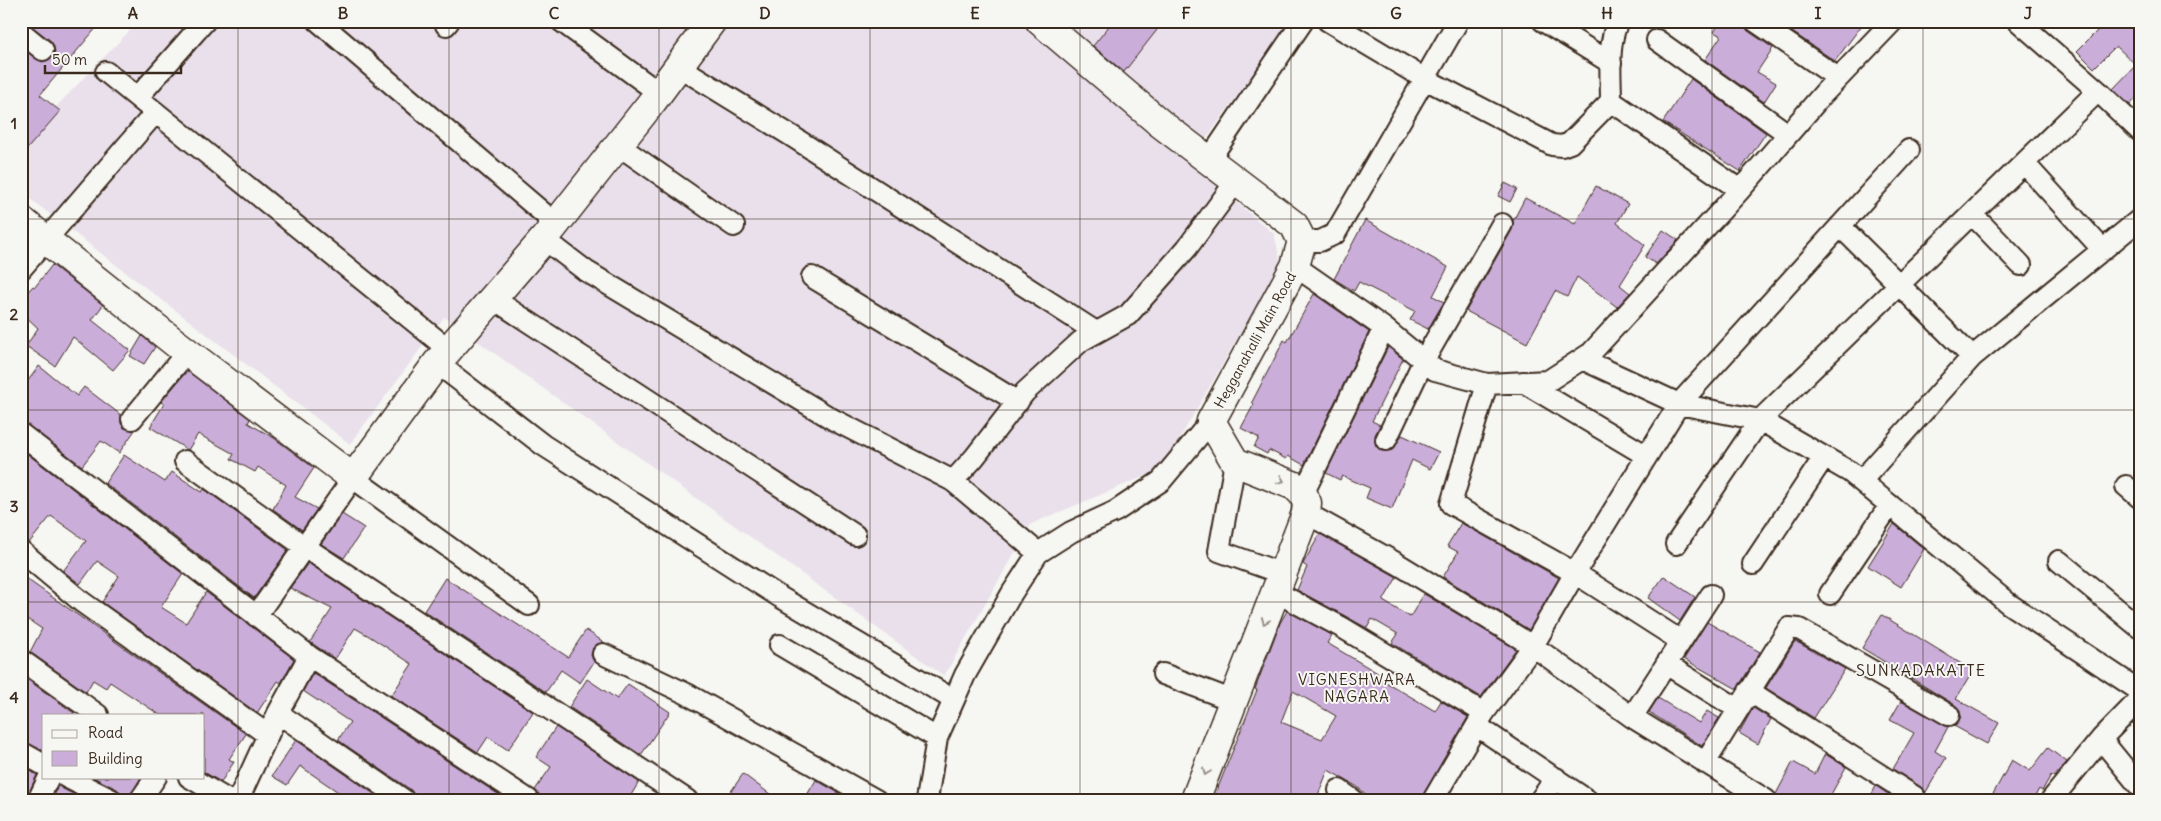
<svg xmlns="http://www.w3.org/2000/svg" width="2161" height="821" font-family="Delius,sans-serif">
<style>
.built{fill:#e9e0eb}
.building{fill:#cbadda;stroke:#3b2a1e;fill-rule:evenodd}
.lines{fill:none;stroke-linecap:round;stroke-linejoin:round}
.street-casing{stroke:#3b2a1e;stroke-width:24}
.secondary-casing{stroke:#3b2a1e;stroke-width:31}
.street{stroke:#f6f6f2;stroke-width:20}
.secondary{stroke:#f6f6f2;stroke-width:28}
.oneway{stroke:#989088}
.grid{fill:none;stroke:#3b2a1e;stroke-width:1;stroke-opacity:0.55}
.labels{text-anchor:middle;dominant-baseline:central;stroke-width:4;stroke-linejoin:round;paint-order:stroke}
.street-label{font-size:14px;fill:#3b2a1e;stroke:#f6f6f2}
.neighbourhood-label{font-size:15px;letter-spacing:1px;fill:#3b2a1e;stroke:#f6f6f2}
.quarter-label{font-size:16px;letter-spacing:1px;fill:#3b2a1e;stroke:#f6f6f2}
.neatline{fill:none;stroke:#3b2a1e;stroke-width:2}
.grid-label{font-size:16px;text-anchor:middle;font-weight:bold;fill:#3b2a1e}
</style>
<rect width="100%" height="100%" fill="#f6f6f2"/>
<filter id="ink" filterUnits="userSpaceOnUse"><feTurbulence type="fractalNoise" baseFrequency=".02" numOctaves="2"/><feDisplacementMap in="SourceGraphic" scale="10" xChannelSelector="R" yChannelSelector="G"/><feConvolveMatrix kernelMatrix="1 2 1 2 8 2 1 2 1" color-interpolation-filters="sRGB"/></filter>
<g filter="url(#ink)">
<path class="built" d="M139,21H1292L1189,162L1274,234L1281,263L1162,469L1031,524L944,676L444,317L350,444L21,192V143Z"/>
<path class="building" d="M25,21H102L40,95L60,111L21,156V48L42,62L52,58L55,51L51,41Z
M1113,21H1164L1124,72L1093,46Z
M1721,21H1743L1748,31L1773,48L1757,72L1776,83L1764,102L1705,60L1721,36L1714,32Z
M1776,21H1865L1835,61Z
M2107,21H2140V94L2130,105L2113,89L2136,65L2116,46L2094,68L2077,51Z
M1691,79L1766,133L1740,171L1663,122Z
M1505,183L1517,189L1510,202L1498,196Z
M1596,186L1628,204L1617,223L1645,245L1620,285L1630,293L1617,307L1577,277L1567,297L1555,291L1527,343L1466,311L1512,230L1513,221L1525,198L1575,224Z
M1365,220L1448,267L1433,296L1444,302L1428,329L1410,320L1415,311L1359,282L1354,291L1334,279Z
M1663,230L1678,240L1656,264L1645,257Z
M52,265L103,305L92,320L130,350L113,370L73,337L55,366L26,346L38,328L21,312V299L33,286L35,287Z
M1314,294L1369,332L1304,465L1288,456L1286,459L1269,450L1267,454L1254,447L1259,438L1241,428L1254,404L1252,402L1284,340L1287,342Z
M142,336L155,347L144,364L130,356Z
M1388,347L1403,359L1372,421L1380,425L1375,435L1376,446L1381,451L1392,450L1402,435L1439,452L1430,469L1412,460L1392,509L1366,498L1370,488L1342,476L1340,480L1326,473Z
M39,366L77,396L84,387L121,415V423L124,428L135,430L119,453L101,441L82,466L28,425L21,422V390Z
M187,371L250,419L248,423L274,438L314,468L295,497L317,509L302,530L273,509L286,485L258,467L255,472L231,459L234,454L198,434L188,450L150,427L164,404L161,402Z
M21,449L183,574L161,607L186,623L206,592L294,659L281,683L278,681L257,713L102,602L119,576L97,561L80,584L63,571L86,541L51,516L29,543L21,539Z
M124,455L165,482L172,472L202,492L204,489L288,550L254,598L105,483Z
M342,514L364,528L344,558L321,544Z
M1461,523L1559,578L1529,630L1443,577L1458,552L1447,546Z
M1894,524L1924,549L1901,587L1868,566Z
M1320,534L1397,577L1383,601L1410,617L1424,594L1516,649L1481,697L1392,643L1398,634L1372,619L1367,628L1297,590L1307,567L1303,564L1304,562Z
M308,563L533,712L508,750L488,737L478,752L391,696L412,664L369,636L355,628L335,659L310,642L332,609L290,588Z
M21,575L246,734L229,759L234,762L221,782L204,772V715H160L110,682L106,688L93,680L86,692L30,652L42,629L21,615Z
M1664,576L1695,597L1680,621L1648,598Z
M445,578L568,657L586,630L605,643L597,644L593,648L591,655L594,662L580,683L561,670L546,692L424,611Z
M1287,611L1332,635L1327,643L1381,675L1379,678L1435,711L1441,701L1468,717L1421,800H1373L1356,786L1328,770L1316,800H1213L1257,690L1255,689L1280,623ZM1293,691L1336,716L1322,739L1281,722Z
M1882,615L1973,671L1956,699L1999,723L1987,744L1954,726L1959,721L1961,715L1955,705L1862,648Z
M1707,622L1760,652L1737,689L1684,659Z
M1795,641L1845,669L1814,718L1766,688Z
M313,673L507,800H416L411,790L338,740L350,722L303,691Z
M21,675L74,713L73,715H44V751L21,740Z
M587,679L617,699L628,684L670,712L641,755L569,707Z
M1658,698L1699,723L1707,711L1719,718L1702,746L1649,712Z
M1901,701L1948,727L1935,751L1946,758L1926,792L1921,787L1893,769L1914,733L1890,720Z
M1753,708L1771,719L1758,744L1739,733Z
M556,727L639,782L628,800H541L535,790L551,767L536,757Z
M296,740L377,796L374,800H350L300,766L287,785L272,776Z
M2048,748L2067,762L2054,777L2051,775L2042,791L2039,789L2033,800H2003L1993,794L2012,760L2030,771Z
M1825,754L1846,767L1828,800H1783L1777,797L1776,794L1793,762L1815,774Z
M21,766L37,775L26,800H21Z
M743,774L778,800H725Z
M93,777H141L128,800H124L117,789Z
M816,780L851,800H804Z
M58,785L61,788L85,800H53Z
M1876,786L1897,800H1869Z"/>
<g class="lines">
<defs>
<path id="street" d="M318,21L556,224
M561,21L659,93
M1328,21L1425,79L1552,145L1562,146L1570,143L1611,101
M1543,21L1611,63
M1618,21C1607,45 1611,75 1611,101L1740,190
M1755,21L1838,78
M2018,21L2098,91L2140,131
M446,25L449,21
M21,32L43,50
M1657,40L1788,134
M678,66L790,135L1096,332
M106,72L448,349
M138,97L205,21
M618,145L734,226
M1209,160L1303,21
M2024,163L2103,250
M1972,214L2021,265
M1840,226L1972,357
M544,239L586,271L834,420L953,481
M1302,241H1320L1335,234L1458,21
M1295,266L1384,328L1435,370L1487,384L1548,381L1591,353L1740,190L1824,93L1893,21
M21,269L155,113
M812,277L1018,402
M492,298L855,535
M1582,359L1679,404L1909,150
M437,363L543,445L780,597L954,700
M1523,382L1647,456
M1487,384L1451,504L1575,573L1681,641
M132,419L187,352
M21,434L309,656L278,713L238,800
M1386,440L1423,362L1502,224
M185,461L305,547L687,800
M1235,462L1219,551L1283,574
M1861,481L1972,357L2140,219
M2126,486L2140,498
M1303,494L1384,328
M1306,513L1398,564L1533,646L1632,717L1766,800
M1676,544L1760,420L2098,91
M21,551L82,602L268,735
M1038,553L953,481L974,458L1025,392L1081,341L1128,315L1187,248L1237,180
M2059,561L2140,628
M1753,564L1824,457
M1276,592L1343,628L1484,713
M1830,594L1890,505
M256,616L353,478L529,605
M780,645L937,738
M603,654L687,694L876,800
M309,656L529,800
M21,660L98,715
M1666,664L1738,709
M1163,674L1234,701
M1749,691L1915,797
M278,713L404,800
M1632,717L1711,595
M1477,726L1587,800
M2101,739L2140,787
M21,752L44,765
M1705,763L1789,628L1799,629L1949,715
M66,777L112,800
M189,777L228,800
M1339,790L1353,800
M38,800L49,777
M140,800L156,777
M927,800L937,738L954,700L965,675L1012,593L1038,553L1071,532L1116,511L1161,481L1211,421
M1433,800L1484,713L1533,646L1575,573L1679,404L1760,420L1850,472L2009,604L2140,691
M1540,800L1556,778
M2051,800L2101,739L2140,699"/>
<path id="secondary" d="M1040,21L1161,124L1294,225L1302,241L1295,266L1211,421L1235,462L1295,486L1303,494L1307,503L1306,513L1195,800
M21,220L174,342L353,478L437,363L544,239L652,102L712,21"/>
</defs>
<use href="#street" class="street-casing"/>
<use href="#secondary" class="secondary-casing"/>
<use href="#street" class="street"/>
<use href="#secondary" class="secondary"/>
</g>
<defs><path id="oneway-chevron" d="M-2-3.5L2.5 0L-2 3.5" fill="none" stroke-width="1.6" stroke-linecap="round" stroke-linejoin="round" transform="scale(1.25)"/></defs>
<g class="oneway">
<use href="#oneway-chevron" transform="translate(1281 480) rotate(22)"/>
<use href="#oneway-chevron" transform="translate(1265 621) rotate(111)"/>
<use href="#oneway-chevron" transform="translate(1206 772) rotate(111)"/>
</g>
</g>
<path class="grid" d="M238,21V800M449,21V800M659,21V800M870,21V800M1080,21V800M1291,21V800M1502,21V800M1712,21V800M1923,21V800M21,219H2140M21,410H2140M21,602H2140"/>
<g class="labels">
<g class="street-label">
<text transform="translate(1255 340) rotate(-61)">Hegganahalli Main Road</text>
</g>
<g class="neighbourhood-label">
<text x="1357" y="679">VIGNESHWARA<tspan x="1357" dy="17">NAGARA</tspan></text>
</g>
<g class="quarter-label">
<text x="1921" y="670">SUNKADAKATTE</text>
</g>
</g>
<rect width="2161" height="821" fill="none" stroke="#f6f6f2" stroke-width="55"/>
<rect x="42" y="714" width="162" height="65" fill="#f6f6f2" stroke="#aba49d"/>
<rect x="52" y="730" width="25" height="8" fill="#f6f6f2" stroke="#aba49d"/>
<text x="88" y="738" font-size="15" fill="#3b2a1e">Road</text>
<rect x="52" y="751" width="25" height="15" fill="#cbadda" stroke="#aba49d"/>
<text x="88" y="764" font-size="15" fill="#3b2a1e">Building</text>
<path d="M45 65v8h136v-8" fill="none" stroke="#3b2a1e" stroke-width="2.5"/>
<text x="52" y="65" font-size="15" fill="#3b2a1e" stroke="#f6f6f2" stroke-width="4" paint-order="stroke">50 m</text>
<rect x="28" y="28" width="2106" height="766" class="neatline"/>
<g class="grid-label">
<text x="133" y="19">A</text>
<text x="343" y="19">B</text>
<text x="554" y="19">C</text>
<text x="765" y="19">D</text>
<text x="975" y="19">E</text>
<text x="1186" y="19">F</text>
<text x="1396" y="19">G</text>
<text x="1607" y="19">H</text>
<text x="1818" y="19">I</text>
<text x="2028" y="19">J</text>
<text x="14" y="129">1</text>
<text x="14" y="320">2</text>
<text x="14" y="512">3</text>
<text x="14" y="703">4</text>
</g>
</svg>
